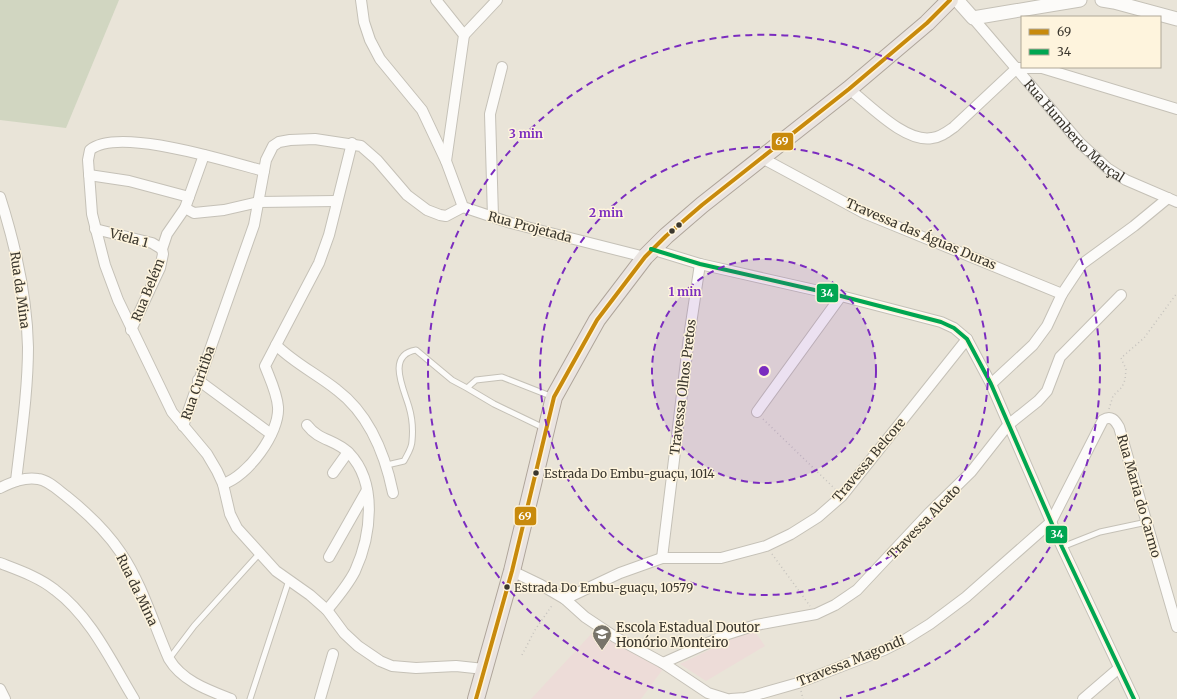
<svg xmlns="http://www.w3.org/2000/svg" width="1177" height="699" font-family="Merriweather,serif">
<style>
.education{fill:#eddcd8}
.green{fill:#d1d6c1}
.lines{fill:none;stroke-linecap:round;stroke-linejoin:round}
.service-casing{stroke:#c5c1b7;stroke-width:7}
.minor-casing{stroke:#c5c1b7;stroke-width:12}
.tertiary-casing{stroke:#c5c1b7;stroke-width:15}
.primary-casing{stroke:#afa59a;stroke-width:18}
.path{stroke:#c6c3be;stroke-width:1.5;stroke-dasharray:1 3;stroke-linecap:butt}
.service{stroke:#fcfbf9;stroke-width:5}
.minor{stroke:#fcfbf9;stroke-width:10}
.tertiary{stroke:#fcfbf9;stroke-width:13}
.primary{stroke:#eae4e0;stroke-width:16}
.bus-1-casing{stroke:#fef4dd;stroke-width:7}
.bus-2-casing{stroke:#fef4dd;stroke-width:7}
.bus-1{stroke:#c88a0c;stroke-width:4}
.bus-2{stroke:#00a651;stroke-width:4}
.ring{fill:none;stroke:#7b2cbf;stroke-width:2;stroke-dasharray:7 5}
.bus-dot{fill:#3b372e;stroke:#fef4dd;stroke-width:1.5}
.labels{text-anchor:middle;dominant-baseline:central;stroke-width:3;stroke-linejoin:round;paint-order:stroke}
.bus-label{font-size:12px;fill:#3b372e;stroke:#fef4dd;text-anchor:start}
.street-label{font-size:13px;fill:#3b372e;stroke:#fef4dd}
.poi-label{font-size:13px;fill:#3b372e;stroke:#fef4dd;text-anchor:start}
.centre{fill:#7b2cbf;stroke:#fef4dd;stroke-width:2}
.ring-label{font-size:12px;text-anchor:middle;font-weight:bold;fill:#7b2cbf;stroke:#fef4dd;stroke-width:3;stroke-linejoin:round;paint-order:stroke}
.line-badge{stroke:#fef4dd;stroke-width:1.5}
.badge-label{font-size:11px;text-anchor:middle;font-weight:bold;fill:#fff}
</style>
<rect width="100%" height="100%" fill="#e9e4d8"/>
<path class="education" d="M753,629L765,646L706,681L680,664Z
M593,632L663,669L641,699H531Z"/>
<path class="green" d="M0,0H119L66,128L0,120Z"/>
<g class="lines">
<defs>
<path id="service" d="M467,388L494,404L544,428
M387,465L404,461C407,455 412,448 412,441C413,431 412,417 409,407C404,389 386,355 416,350L452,380L467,388L476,380L502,377L553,397
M1062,547L1100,532L1147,522
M169,659L194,626L259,554
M250,699L289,580"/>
<g id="minor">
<path d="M361,0L364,22L370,40L380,59L422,110L446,161"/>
<path d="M436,0L464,35L446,161L463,207L511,223L645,257"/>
<path id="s1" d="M973,18L1080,143L1107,168L1126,180L1177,202"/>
<path d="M464,35L497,0"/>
<path d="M849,89C870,105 905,143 932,138C941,137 947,132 954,127L1017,68H1042L1177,109"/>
<path d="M762,158L864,213L1062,294"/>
<path d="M264,171C229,162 118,126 90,150L88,160L92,214L105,265L118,300L172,412L207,454L217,471L223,484L230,514L237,528L276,571L310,595L327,610L344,633L358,646L380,661L392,666L416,668L456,666L484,669"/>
<path d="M89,175L129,181L189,197"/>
<path d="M0,197C15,244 27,297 28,347C28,391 21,437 16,481"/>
<path d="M185,208L194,213L224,210L259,202L336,201"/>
<path d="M493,217L490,114L502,67"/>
<path d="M95,229L152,243L162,249"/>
<path d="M651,249L700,264L841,296L941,322L954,328L967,339L991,384L1062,547L1134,699"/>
<path d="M131,330L160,268L163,254L162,249L167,234L185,208L204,155"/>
<path d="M276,345C294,363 317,374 337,390C370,415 385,454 393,493"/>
<path d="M198,380L271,434"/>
<path d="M991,384L1033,345L1047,326L1062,294L1082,264L1134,226L1168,198"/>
<path d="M757,412L841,296"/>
<path d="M307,425C319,441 335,439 349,453C378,483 371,536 355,571C348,585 337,598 327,610"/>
<path d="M183,426L254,225L266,160L273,146L279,142L290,140L315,139L361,146L377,160L407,195L427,210L440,215L446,216L463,207"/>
<path d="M333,473L348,452"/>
<path d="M223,484C247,477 280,433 278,407C277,393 270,379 265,366L319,263L329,235L352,143"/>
<path d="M0,488C12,482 24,477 38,479C48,480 58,490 66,496C86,512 107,532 121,553C142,584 154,625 169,659C182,681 208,690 231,699"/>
<path d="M329,557L367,490"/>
<path d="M662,558L689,337L700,264"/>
<path d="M0,563C18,570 39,577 55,590C91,617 111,661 134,699"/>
<path d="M512,571L541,585L565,599L585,617L615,637L663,663L708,693L727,699"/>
<path d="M565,599L620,573L662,558H721L766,546L791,534L818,517L842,496L967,339"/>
<path d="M663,663L728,634L756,625L816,614L835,605L857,590L930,512L971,472L1008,425L1038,401L1047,391L1060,357L1121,295"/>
<path d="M0,689L5,699"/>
<path d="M320,699L333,654"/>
<path d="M731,699L745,698L798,683L884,650L906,639L930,624L966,597L1051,522L1103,420C1111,415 1115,420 1119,427L1177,627"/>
<path d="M1083,699L1119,668"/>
</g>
<path id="tertiary" d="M957,0L973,18L1080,0
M1102,0L1114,2L1177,19"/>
<path id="primary" d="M476,699L512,571L554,397L597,320L645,257L666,236L702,205L849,89L927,23L950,0"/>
</defs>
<use href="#service" class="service-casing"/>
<use href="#minor" class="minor-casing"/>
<use href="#tertiary" class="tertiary-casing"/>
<use href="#primary" class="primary-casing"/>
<path class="path" d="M1109,409L1113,396L1122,387L1125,380L1126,369L1121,358L1144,338L1177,293
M763,419L835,489
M772,554L810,606
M522,655L535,630L553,604
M801,691L803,699"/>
<use href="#service" class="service"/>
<use href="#minor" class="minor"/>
<use href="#tertiary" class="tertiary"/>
<use href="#primary" class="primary"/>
<defs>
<path id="bus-1" d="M476,699L512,571L554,397L597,320L645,257L666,236L702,205L849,89L927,23L950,0"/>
<path id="bus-2" d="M651,249L700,264L841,296L941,322L954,328L967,339L991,384L1062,547L1134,699"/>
</defs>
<use href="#bus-1" class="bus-1-casing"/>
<use href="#bus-2" class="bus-2-casing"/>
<use href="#bus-1" class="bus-1"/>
<use href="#bus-2" class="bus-2"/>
</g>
<circle cx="764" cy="371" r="112" fill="#7b2cbf" fill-opacity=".12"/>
<g class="ring">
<circle cx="764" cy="371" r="112"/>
<circle cx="764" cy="371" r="224"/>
<path d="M688 698A336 336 0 1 1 840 698"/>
</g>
<defs>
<symbol id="school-pin" viewBox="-11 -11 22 30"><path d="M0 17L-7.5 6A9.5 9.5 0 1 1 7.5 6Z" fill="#78746a" stroke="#fef4dd"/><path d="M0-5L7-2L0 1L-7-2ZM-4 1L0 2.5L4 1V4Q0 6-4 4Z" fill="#fff"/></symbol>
</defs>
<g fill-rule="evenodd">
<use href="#school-pin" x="591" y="623" width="22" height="30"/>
</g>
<g class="bus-dot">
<circle cx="679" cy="225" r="3.5"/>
<circle cx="672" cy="231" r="3.5"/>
<circle cx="536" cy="473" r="3.5"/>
<circle cx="507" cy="587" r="3.5"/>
</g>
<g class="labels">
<g class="bus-label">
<text x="544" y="473">Estrada Do Embu-guaçu, 1014</text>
<text x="514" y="587">Estrada Do Embu-guaçu, 10579</text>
</g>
<g class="street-label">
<text stroke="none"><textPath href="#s1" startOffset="152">Rua Humberto Marçal</textPath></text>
<text transform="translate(530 227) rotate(15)">Rua Projetada</text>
<text transform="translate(921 234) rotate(23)">Travessa das Águas Duras</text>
<text transform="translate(129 238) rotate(15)">Viela 1</text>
<text transform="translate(20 290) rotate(82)">Rua da Mina</text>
<text transform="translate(148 290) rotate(-68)">Rua Belém</text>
<text transform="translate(198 383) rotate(-71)">Rua Curitiba</text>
<text transform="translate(683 387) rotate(-83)">Travessa Olhos Pretos</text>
<text transform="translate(869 460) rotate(-50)">Travessa Belcore</text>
<text transform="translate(1139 496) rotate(74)">Rua Maria do Carmo</text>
<text transform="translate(924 522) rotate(-46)">Travessa Alcato</text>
<text transform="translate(137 590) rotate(64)">Rua da Mina</text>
<text transform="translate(851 661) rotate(-22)">Travessa Magondi</text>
</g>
<g class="poi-label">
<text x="616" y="627">Escola Estadual Doutor<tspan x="616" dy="15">Honório Monteiro</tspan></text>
</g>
</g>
<circle cx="764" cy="371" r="6" class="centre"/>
<g class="ring-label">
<text x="526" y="138">3 min</text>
<text x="606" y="217">2 min</text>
<text x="685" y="296">1 min</text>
</g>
<g class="line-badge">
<rect x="771" y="132" width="23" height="19" rx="4" fill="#c88a0c"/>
<rect x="816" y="283" width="23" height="20" rx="4" fill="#00a651"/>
<rect x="514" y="506" width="23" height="20" rx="4" fill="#c88a0c"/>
<rect x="1045" y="525" width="23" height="19" rx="4" fill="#00a651"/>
</g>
<g class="badge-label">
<text x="782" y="145">69</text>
<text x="827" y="297">34</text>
<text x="525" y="520">69</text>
<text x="1057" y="538">34</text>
</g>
<rect x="1021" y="16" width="140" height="52" fill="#fef4dd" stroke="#b0a897"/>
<rect x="1029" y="29" width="20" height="6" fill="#c88a0c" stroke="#b0a897"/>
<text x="1057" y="36" font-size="12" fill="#3b372e">69</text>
<rect x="1029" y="49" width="20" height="6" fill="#00a651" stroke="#b0a897"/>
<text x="1057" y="56" font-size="12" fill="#3b372e">34</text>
</svg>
